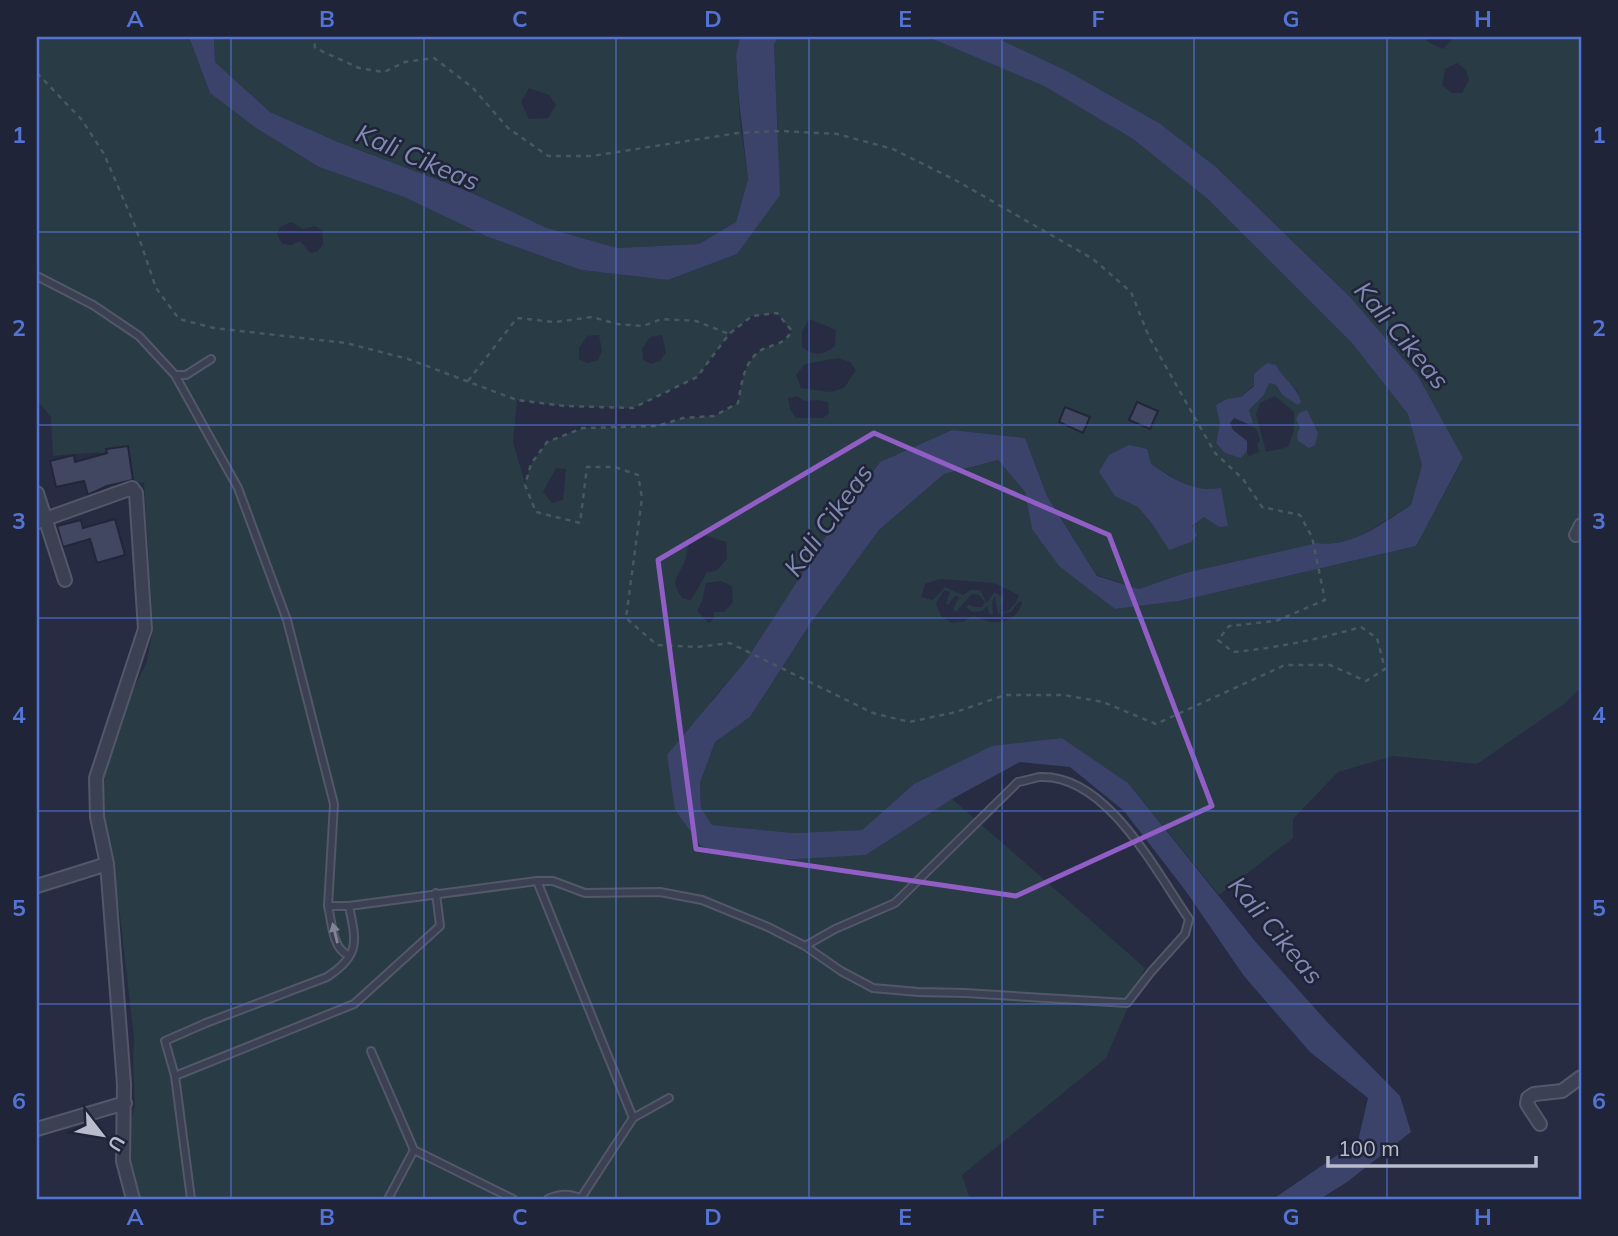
<svg xmlns="http://www.w3.org/2000/svg" width="1618" height="1236" font-family="Mulish,sans-serif">
<style>
.green{fill:#293b44;fill-rule:evenodd}
.water{fill:#3b436a}
.building{fill:#414760;stroke:#22263a;stroke-width:2}
.lines{fill:none;stroke-linecap:round;stroke-linejoin:round}
.service-casing{stroke:#53576a;stroke-width:10}
.minor-casing{stroke:#53576a;stroke-width:16}
.path{stroke:#475860;stroke-width:2.5;stroke-dasharray:5 5;stroke-linecap:butt}
.service{stroke:#3b4052;stroke-width:6}
.minor{stroke:#3b4052;stroke-width:12}
.oneway{fill:#808495}
.marked{fill:none;stroke:#905ec4;stroke-width:5;stroke-linejoin:round}
.grid{fill:none;stroke:#5374d4;stroke-width:2;stroke-opacity:0.55}
.labels{text-anchor:middle;dominant-baseline:central;stroke-width:5;stroke-linejoin:round;paint-order:stroke}
.water-label{font-size:26px;font-style:italic;fill:#808ab3;stroke:#202438}
.neatline{fill:none;stroke:#5374d4;stroke-width:2.5}
.grid-label{font-size:23px;text-anchor:middle;font-weight:bold;fill:#5374d4}
</style>
<rect width="100%" height="100%" fill="#272c43"/>
<path class="green" d="M37,37H189L210,93L256,128L319,167L404,197L488,237L581,270L668,280L737,254L778,141L774,44L779,37H928L1044,86L1133,139L1208,198L1352,343L1409,414L1422,465L1411,505C1382,522 1352,548 1317,543L1185,573L1139,589L1097,575L1047,496L1025,438L952,430L880,462L825,538L747,659L711,701L675,810L701,846L745,859L866,855L952,799L1145,968L1106,1058L962,1175L970,1199H138L125,1142L135,1106L133,1057L134,1038L120,915L102,808L105,773L129,698L146,664L153,630L144,482L110,488L100,452L53,456L51,417L37,400ZM291,222L303,229L315,226L322,230L323,244L317,252L310,253L300,241L291,245L282,244L277,234L280,227ZM777,313L792,331C780,351 767,342 755,355C743,367 741,387 738,403L714,416L683,418L657,426L583,428L547,442L531,464L525,483L513,442L517,400L565,406L633,408L697,377L729,334L752,316ZM809,319L836,330L835,346C823,355 816,357 802,347V332ZM599,335L602,351L598,360L587,363L579,359V348L587,336ZM662,335L666,352L661,360L651,364L643,360L642,349L650,337ZM838,358L850,362L856,370L844,388L830,392L801,388L796,375L805,364ZM1276,365L1279,372L1298,392L1294,401L1282,396L1276,385L1269,382L1264,395L1249,410L1252,422L1248,424L1256,429L1260,440L1257,444L1259,452L1249,456L1247,451L1241,458L1216,443C1224,402 1248,393 1276,365ZM797,396L804,401L817,400L828,402L829,413L823,418H796L790,409L788,398ZM1275,396L1294,412V430L1288,447L1266,452L1256,414L1260,403ZM1150,464L1186,485L1207,491L1219,527L1204,516L1192,527L1153,525L1138,507ZM556,468L566,469L563,500L552,503L543,492ZM692,536H707L726,542L727,559L716,571L707,572L691,600L682,598C670,580 676,580 684,563C689,554 685,548 692,536ZM721,581L732,586L733,602L724,612H714V618L709,623L697,611L702,601L706,583Z
M214,37H740L736,55L740,121L748,179L736,222L699,244L616,248L547,228L470,192L338,142L270,112L215,62ZM529,88L549,95L556,105L548,118L529,119L521,102Z
M995,37H1425L1428,42L1443,49L1451,40L1450,37H1581V688L1564,704L1477,764L1393,756L1338,772L1293,819V838L1219,895L1128,783L1062,738L914,784L862,830L794,833L712,825L701,808L700,783L715,742L750,717L808,627L879,530L944,474L998,460L1025,492L1032,529L1115,609L1179,601L1416,546L1463,459L1418,376L1351,298L1216,167L1159,123L1069,72ZM1457,63L1466,70L1469,80L1462,93H1452L1442,85L1445,69ZM940,579L994,583L1019,595L1016,602L1008,611L1000,612L1004,598L994,592L987,603L980,590H970L963,595L945,587L933,600L921,597L925,584ZM944,590L950,592L946,603L948,605L955,596L959,597L953,609L956,612L972,594L979,595L985,602L982,607H973L969,604L966,607L972,612L982,611L987,606L990,615L993,614L992,602L995,596L998,614L1011,612L1019,601L1022,602C1020,616 1004,624 990,622C984,621 979,617 973,616L964,621L952,623L941,616L936,603Z"/>
<path class="water" d="M189,37H214L215,62L270,112L338,142L470,192L547,228L617,248L699,244L736,222L748,179L739,100L736,55L740,37H779L774,44L780,195L737,254L668,280L581,270L488,237L404,197L319,167L256,128L210,93Z
M928,37H995L1069,72L1159,123L1216,167L1351,298L1418,376L1463,458L1416,546L1179,601L1115,609L1059,566L1032,529L1025,492L998,460L944,474L879,530L808,627L750,717L715,742L700,783L701,808L712,825L794,833L862,830L914,784L992,746L1062,738L1128,783L1254,940L1328,1023L1400,1096L1411,1132L1347,1182L1320,1199H1273L1358,1141L1368,1098L1310,1052L1244,976L1185,890L1124,811L1070,767L1020,762L952,799L866,855L797,859H745L701,846L675,810L667,755L747,659L825,538L880,462L952,430L1025,438L1047,496L1097,576L1139,589L1185,573L1317,543C1352,548 1383,523 1411,505L1422,465L1408,414L1352,343L1208,199L1133,139L1044,86Z
M1267,363L1276,365C1283,379 1297,386 1301,402L1298,405L1282,395L1276,385L1269,383L1264,395L1249,410L1253,423L1248,424L1234,418L1230,423L1233,430L1247,441V451L1241,458L1225,453L1216,443L1220,424L1216,405L1227,399L1241,397L1254,386V374Z
M1307,410L1318,433L1315,445L1309,448L1298,441L1297,434L1300,427L1296,419L1299,413Z
M1129,445L1147,449L1151,464C1173,479 1194,493 1221,488L1228,526L1219,527L1204,517L1192,526L1197,535L1191,542L1169,550L1153,525L1138,507L1115,496L1099,472L1109,455Z"/>
<path class="building" d="M1137,402L1158,411L1150,429L1129,420Z
M1065,407L1090,417L1083,433L1059,422Z
M128,446L133,480L107,486L88,495L84,481L56,487L50,461L74,455L75,462L107,453L106,449Z
M115,519L125,555L97,563L90,539L63,547L57,526L81,520L83,528Z"/>
<g class="lines">
<defs>
<path id="service" d="M37,276L93,305L139,336L175,375H186L211,359
M175,375L238,488L287,620L334,804L328,906H349L537,881H553L585,893L660,892L702,900L768,927L805,946L841,971L873,988L918,992L965,993L1127,1003L1151,972L1185,934L1189,919C1156,872 1107,774 1040,777C1033,778 1025,781 1018,782L895,903L835,929L805,946
M537,881L633,1118
M328,906C332,922 332,948 348,955
M371,1051L414,1150L513,1199
M175,1076L354,1004L440,926L436,893
M581,1198L633,1118L669,1098
M191,1199L175,1076L165,1041L206,1023L327,977C361,955 356,941 349,906
M388,1199L414,1150
M548,1199C560,1193 570,1193 582,1199"/>
<path id="minor" d="M37,493L65,580
M37,522L132,488L136,493L145,629L96,778L97,817L107,864L124,1084L123,1161L133,1199
M1576,535L1581,525
M37,886L107,864
M1540,1124L1527,1104L1528,1098L1534,1094L1562,1091L1581,1077
M37,1129L125,1103"/>
</defs>
<use href="#service" class="service-casing"/>
<use href="#minor" class="minor-casing"/>
<path class="path" d="M37,73L82,120L104,154L135,226L156,288L179,319L214,328L346,343L408,359L517,400L565,406L633,408L697,377L729,334L752,316L777,313L792,331C780,350 767,342 755,355C743,367 741,387 738,403L714,416L683,418L657,426L583,428L547,442L531,464L525,485L536,512L580,523L587,467H615L638,475L642,498L626,618L657,645L697,647L730,643L873,713L909,722L956,712L1005,695H1064L1103,702L1156,724L1285,665H1330L1366,681L1385,669L1377,638L1361,627C1319,639 1277,648 1233,652L1218,640L1229,626L1276,621L1325,600L1312,537L1300,515L1262,507L1243,479L1215,453L1149,337L1131,292L1093,259L957,181L893,149L837,134L782,131L738,133L592,156H548L508,128L472,87L434,58L405,62L384,72L359,68L315,48L314,37
M468,381L517,318L555,322L592,317L617,324L643,326L662,319L696,321L729,334"/>
<use href="#service" class="service"/>
<use href="#minor" class="minor"/>
</g>
<defs><path id="oneway-solid" d="M-6-.8H1V-3.2L6.5 0L1 3.2V.8H-6Z" transform="scale(1.75)"/></defs>
<use class="oneway" href="#oneway-solid" transform="translate(335 933) rotate(-104)"/>
<path class="marked" d="M874,433L1109,535L1212,806L1016,896L696,849L658,560Z"/>
<path class="grid" d="M231,37V1199M424,37V1199M616,37V1199M809,37V1199M1002,37V1199M1194,37V1199M1387,37V1199M37,232H1581M37,425H1581M37,618H1581M37,811H1581M37,1004H1581"/>
<g class="labels">
<g class="water-label">
<text transform="translate(418 157) rotate(23)">Kali Cikeas</text>
<text transform="translate(1402 335) rotate(50)">Kali Cikeas</text>
<text transform="translate(828 520) rotate(-54)">Kali Cikeas</text>
<text transform="translate(1276 930) rotate(50)">Kali Cikeas</text>
</g>
</g>
<rect width="1618" height="1236" fill="none" stroke="#202438" stroke-width="77"/>
<g transform="translate(102 1135) rotate(121)" stroke="#202438" stroke-width="5" paint-order="stroke">
<path d="M0-5L12 26L0 18L-12 26Z" fill="#b8bccc"/>
<text y="-10" font-size="19" font-weight="bold" text-anchor="middle" fill="#b8bccc">U</text>
</g>
<path d="M1328 1156v10h208v-10" fill="none" stroke="#b8bccc" stroke-width="3.5"/>
<text x="1338" y="1156" font-size="21" fill="#b8bccc" stroke="#202438" stroke-width="5" paint-order="stroke">100 m</text>
<rect x="38" y="38" width="1542" height="1160" class="neatline"/>
<g class="grid-label">
<text x="135" y="27">A</text>
<text x="327" y="27">B</text>
<text x="520" y="27">C</text>
<text x="713" y="27">D</text>
<text x="905" y="27">E</text>
<text x="1098" y="27">F</text>
<text x="1291" y="27">G</text>
<text x="1483" y="27">H</text>
<text x="19" y="143">1</text>
<text x="1599" y="143">1</text>
<text x="19" y="336">2</text>
<text x="1599" y="336">2</text>
<text x="19" y="529">3</text>
<text x="1599" y="529">3</text>
<text x="19" y="723">4</text>
<text x="1599" y="723">4</text>
<text x="19" y="916">5</text>
<text x="1599" y="916">5</text>
<text x="19" y="1109">6</text>
<text x="1599" y="1109">6</text>
<text x="135" y="1225">A</text>
<text x="327" y="1225">B</text>
<text x="520" y="1225">C</text>
<text x="713" y="1225">D</text>
<text x="905" y="1225">E</text>
<text x="1098" y="1225">F</text>
<text x="1291" y="1225">G</text>
<text x="1483" y="1225">H</text>
</g>
</svg>
